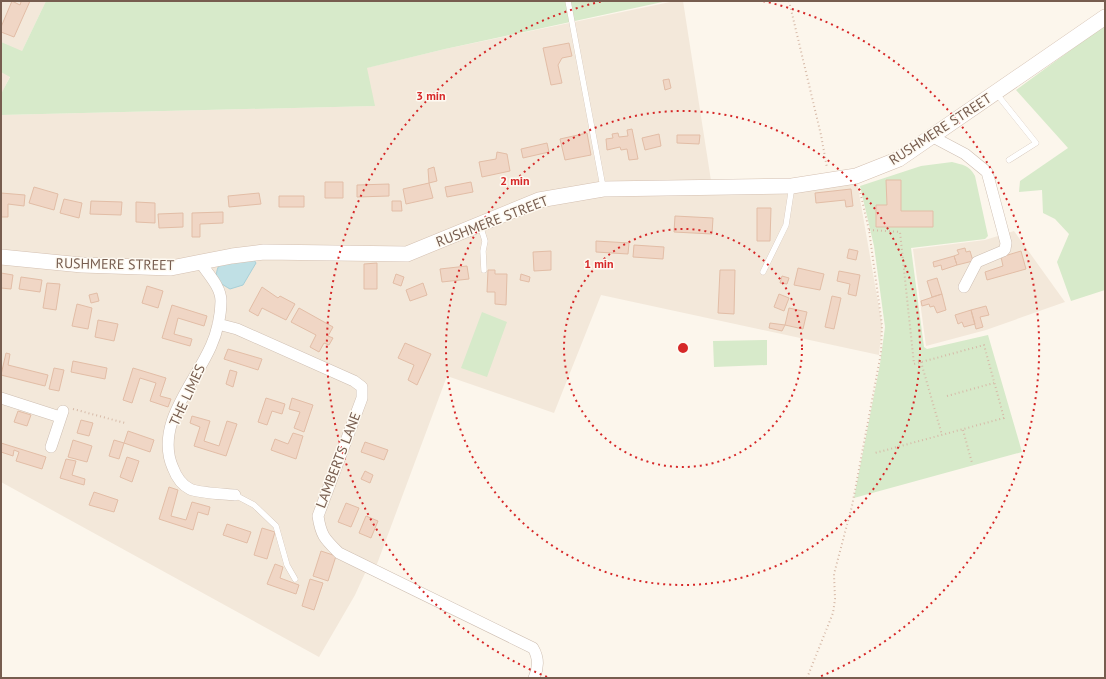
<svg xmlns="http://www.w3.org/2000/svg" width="1106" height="679" font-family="'PT Sans',sans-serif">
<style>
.residential{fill:#f3e8da}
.green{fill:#d7eaca}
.water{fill:#c0e0e5;stroke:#a7cfd7}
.building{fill:#f0d6c5;stroke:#e2bda6}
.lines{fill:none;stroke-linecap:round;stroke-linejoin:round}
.lane-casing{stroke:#cebeb1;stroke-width:6}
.street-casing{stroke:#cebeb1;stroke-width:12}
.secondary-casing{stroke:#d4c0b1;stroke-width:16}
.path{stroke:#d6b9a7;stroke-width:2;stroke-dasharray:1 3;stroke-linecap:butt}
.lane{stroke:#fff;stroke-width:5.5}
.street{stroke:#fff;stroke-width:11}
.secondary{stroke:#fff;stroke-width:15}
.ring{fill:none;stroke:#d62828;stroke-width:2;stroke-dasharray:2 4}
.labels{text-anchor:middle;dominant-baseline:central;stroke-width:3;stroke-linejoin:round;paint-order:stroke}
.street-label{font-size:14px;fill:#775d4f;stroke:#fefaf2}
.centre{fill:#d62828;stroke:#fefaf2;stroke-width:2}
.ring-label{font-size:12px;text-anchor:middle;font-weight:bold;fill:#d62828;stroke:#fefaf2;stroke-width:3;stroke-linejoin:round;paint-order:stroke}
</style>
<rect width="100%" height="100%" fill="#fcf6ec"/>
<path class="residential" d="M1,1H46L1,95Z
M675,1H683L712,187L856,176L882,325L879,355L601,295L554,413L447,376L377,564L366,571L355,595L319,657L1,482V115L374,106L366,68L445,49Z
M1014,231L1065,302L986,330L926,346L913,249L985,240Z"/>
<path class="green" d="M46,1H667L445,49L367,68L375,106L1,115V94L10,77L1,72V42L22,51Z
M1105,25V290L1071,301L1057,262L1069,234L1055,219L1043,213L1042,190L1019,192L1020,181L1068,148L1016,90Z
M952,162C963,165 969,165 975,176L988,236L985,239L911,248L924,347L927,349L988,335L1022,452L854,498L880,364L885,327L874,246L860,186L921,166Z
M482,312L507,322L487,377L461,368Z
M767,340V365L714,367L713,341Z"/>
<path class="water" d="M254,260L256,263L243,285L230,289C218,282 213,279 219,265Z"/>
<path class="building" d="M12,1L20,5L21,2L20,1H30L14,37L1,32V27Z
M569,43L572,56L562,58L558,65L562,83L551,85L543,48Z
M669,79L671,88L665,90L663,80Z
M632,129L638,159L629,160L627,149L621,150L620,147L607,150L606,139L613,138L612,134L618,133L619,137L628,136L627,130Z
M587,133L591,155L565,160L560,139Z
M659,134L661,146L645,150L642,138Z
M677,135H700L699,144L677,143Z
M547,143L549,152L523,158L521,149Z
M497,152L507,154L510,171L482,177L479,162L496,159Z
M434,167L437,181L429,183L428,169Z
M886,180H901V211H933V227H876V205H887Z
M325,182H343V198H325Z
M471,182L473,192L447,197L445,187Z
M429,183L433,198L406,204L403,189Z
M389,184V196L357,197V185Z
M34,187L58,194L54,210L29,203Z
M851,189L853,206L846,207L845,200L816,203L815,193Z
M1,193L25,195L24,206L8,204V217H1Z
M259,193L261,204L229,207L228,196Z
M279,196H304V207H279Z
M64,199L82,203L79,218L60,213Z
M91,201L122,202L121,215L90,214Z
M392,201H401L402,211H392Z
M136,202L155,203V223L136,222Z
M757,208H771L770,241H757Z
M223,212V223L200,224V237H192V213Z
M183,213V227L159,228L158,214Z
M675,216L713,218L712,234L674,232Z
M596,241L629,243L628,254L596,252Z
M634,245L664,247L663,259L633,257Z
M965,248L966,252L970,251L973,261L957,265L954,256L959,254L957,250Z
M849,249L858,251L856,260L847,258Z
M551,251V270L534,271L533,252Z
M1021,251L1026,269L987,280L985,272L1003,266L1001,257Z
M954,256L957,265L942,270L941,265L934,267L933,262Z
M377,263V289H364V264Z
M467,266L469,279L442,282L440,269Z
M798,268L824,274L820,290L794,285Z
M488,270H495V274H507L506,305L495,304V292H487Z
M720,270H735L734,314L718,313Z
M839,271L860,275L856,296L848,294L850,284L837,281Z
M1,273L13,275L11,289L1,288Z
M396,274L404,277L401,286L393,283Z
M521,274L530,277L529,282L520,280Z
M782,276L789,278L787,284L780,283Z
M21,277L42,280L40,292L19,289Z
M937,278L942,294L932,297L927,281Z
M47,283L60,284L56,310L43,308Z
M423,283L427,295L410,301L406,290Z
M147,286L163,291L158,308L142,303Z
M262,287L278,298L280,296L295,304L286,320L262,308L258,316L249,311Z
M97,293L99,301L91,303L89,295Z
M779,294L789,298L784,311L774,307Z
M942,294L946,310L937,313L934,306L930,307L929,304L922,306L921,301Z
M832,296L841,298L834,329L825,327Z
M77,304L92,308L88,329L72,326Z
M172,305L207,316L204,326L178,318L174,334L192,339L190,346L162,338Z
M986,306L989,315L980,317L983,327L976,329L971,310Z
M299,308L333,327L328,336L333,338L329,345L324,343L319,352L310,347L316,335L291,322Z
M789,308L807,312L803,329L785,325Z
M971,310L975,324L964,327L962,322L958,324L955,315Z
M98,320L118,324L114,341L95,337Z
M770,323L785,325L782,331L769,328Z
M405,343L431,354L417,385L408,380L414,365L398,358Z
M228,349L262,359L258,370L224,359Z
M6,353L10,354L8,365L48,375L45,386L1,375Z
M73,361L107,368L105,379L71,372Z
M54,368L64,370L59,391L49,389Z
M133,368L166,378L160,396L171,399L168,407L150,401L156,383L140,378L132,403L123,400Z
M230,370L237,372L233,387L226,384Z
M266,398L285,404L282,414L272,411L267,425L258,422Z
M292,398L313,405L304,432L294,428L300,412L289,409Z
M18,411L31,415L27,426L14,422Z
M192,416L210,421L204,441L219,446L227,421L237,424L226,456L194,446L200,427L190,423Z
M81,420L93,423L89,436L77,433Z
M128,431L154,440L150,452L124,443Z
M293,433L303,436L296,459L271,450L275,439L288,444Z
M73,440L92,446L87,462L68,457Z
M114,440L124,443L119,459L109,456Z
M365,442L388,450L384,460L361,452Z
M1,443L46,457L42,469L16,461L19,452L14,450L13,456L1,452Z
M127,457L139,461L132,482L120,477Z
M66,459L76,461L72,475L85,479L84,485L60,478Z
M365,471L373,475L370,483L361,479Z
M169,487L178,490L171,516L186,520L192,502L210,507L208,515L198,512L193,530L159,519Z
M94,492L118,500L114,512L89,505Z
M346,503L359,508L351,527L338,522Z
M366,516L378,521L371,538L359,533Z
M227,524L251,532L247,543L223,535Z
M262,528L275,532L267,559L254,555Z
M321,551L336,556L328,581L313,576Z
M275,564L283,567L280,578L299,585L296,594L267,584Z
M310,579L323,583L314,610L302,606Z"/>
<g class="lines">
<defs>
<path id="lane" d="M568,1L603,187
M996,93L1036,143L1009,160
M480,225L485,241L483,251L484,270
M763,272L786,225L792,186
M235,495L254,505L276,526L287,565L295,579"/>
<path id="street" d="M931,136L965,154L987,172L1006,243L1005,249L1003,251L977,262L964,287
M200,262C208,274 221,287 221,301C221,315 217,333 211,346C195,383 154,425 173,468C176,476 182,485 190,489C198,493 224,494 235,495
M218,324L237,329L354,381L362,387V398L318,516C321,536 325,539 339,553L533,648C539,658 539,667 534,678
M1,398L60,417
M51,447L63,411"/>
<path id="secondary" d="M1,257L82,265L171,268L232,256L264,252L407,254L539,200L603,189L792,186L856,176L899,159L1105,17"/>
</defs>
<use href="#lane" class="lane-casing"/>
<use href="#street" class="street-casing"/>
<use href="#secondary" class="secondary-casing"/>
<path class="path" d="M789,1L821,135L827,168
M869,230L900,232L914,364L984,345L1004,418L875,453
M921,362L942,435
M947,396L994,383
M73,409L125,423
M963,430L972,463
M807,678L833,613L835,599L834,574L852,506L881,353L882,325L869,230L859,187"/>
<use href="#lane" class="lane"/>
<use href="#street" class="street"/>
<use href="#secondary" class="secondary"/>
</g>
<g class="ring">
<circle cx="683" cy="348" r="119"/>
<circle cx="683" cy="348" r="237"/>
<path d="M547 677A356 356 0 0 1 603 1M763 1A356 356 0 0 1 819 677"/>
</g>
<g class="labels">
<g class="street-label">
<text transform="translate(940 129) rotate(-33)">RUSHMERE STREET</text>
<text transform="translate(492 221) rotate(-21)">RUSHMERE STREET</text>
<text transform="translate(115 264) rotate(1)">RUSHMERE STREET</text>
<text transform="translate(187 395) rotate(-65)">THE LIMES</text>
<text transform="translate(338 460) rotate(-69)">LAMBERTS LANE</text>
</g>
</g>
<circle cx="683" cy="348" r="6" class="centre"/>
<g class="ring-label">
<text x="431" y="100">3 min</text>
<text x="515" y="185">2 min</text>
<text x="599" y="268">1 min</text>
</g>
<rect width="1106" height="679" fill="none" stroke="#775d4f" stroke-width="4"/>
</svg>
